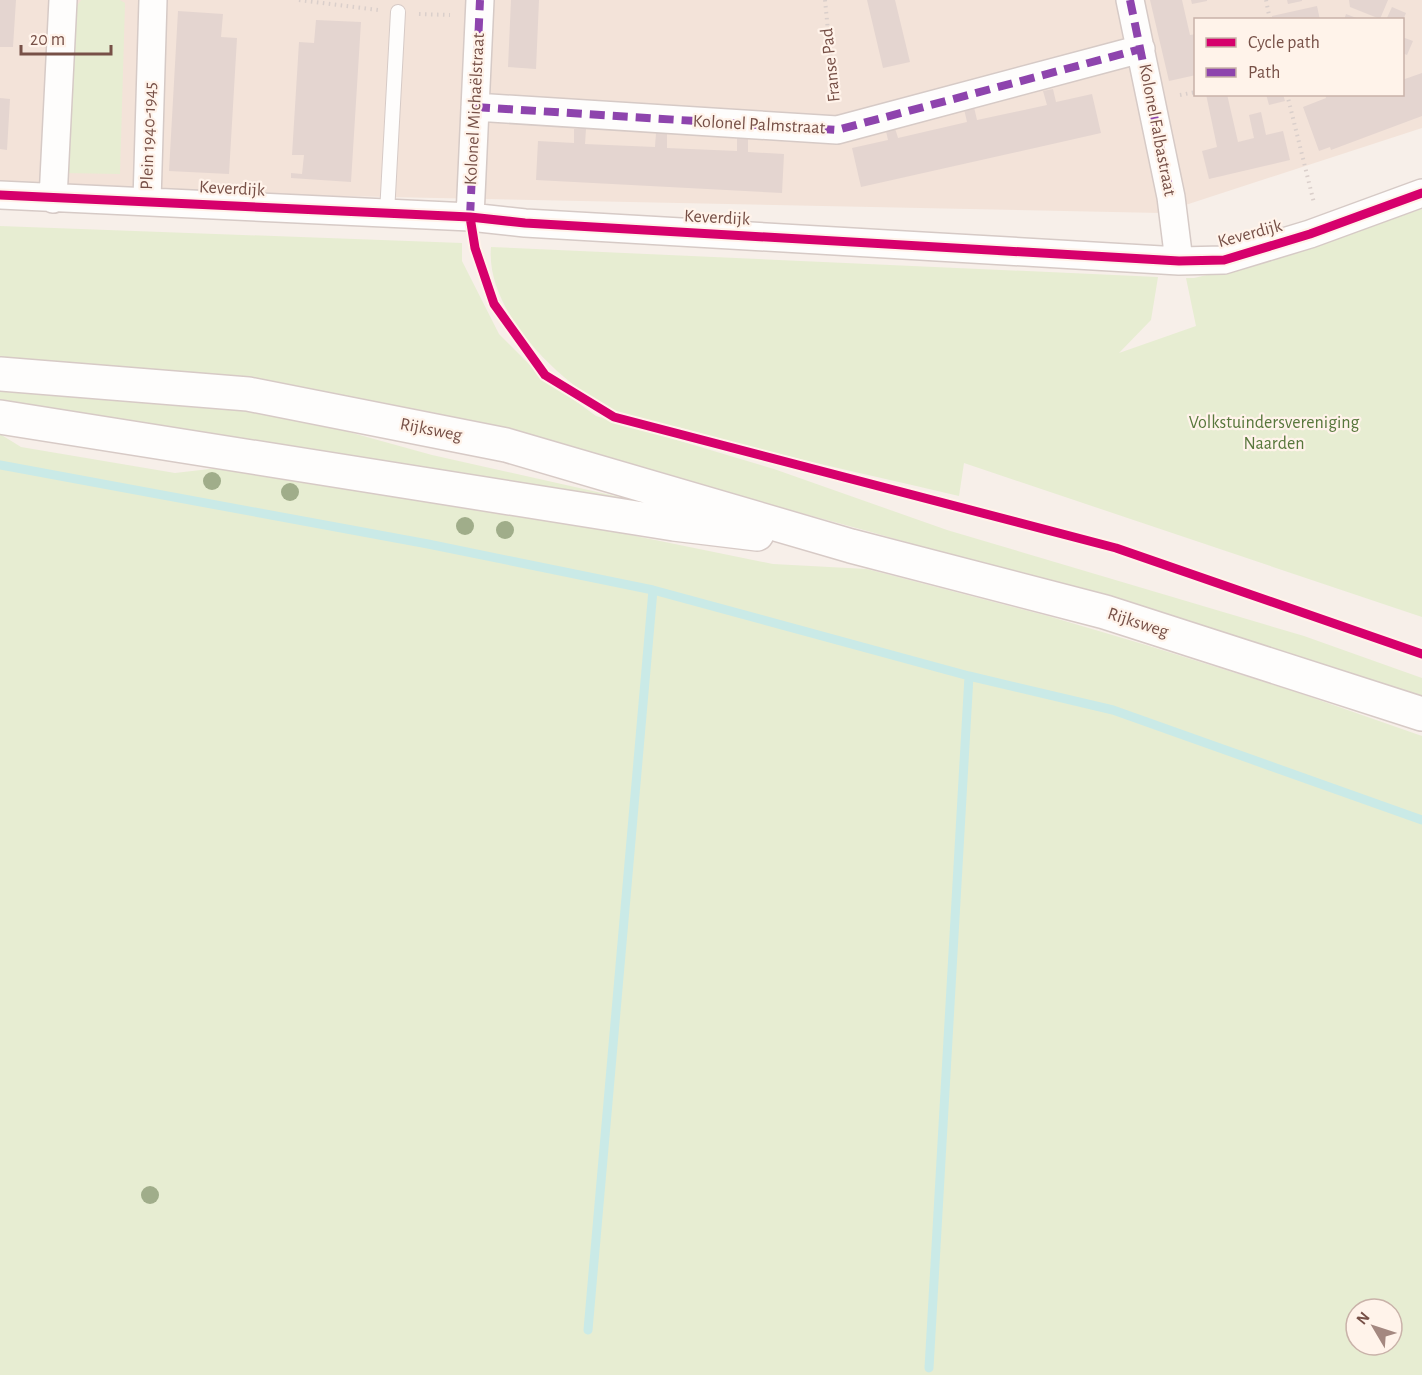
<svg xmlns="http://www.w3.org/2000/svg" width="1422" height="1375" font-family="'Alegreya Sans',sans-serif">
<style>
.residential{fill:#f3e3d9;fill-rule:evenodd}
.green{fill:#e7edd2;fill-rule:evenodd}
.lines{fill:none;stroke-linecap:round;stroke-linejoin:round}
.stream{stroke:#caeae7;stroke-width:9}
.building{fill:#e4d5d0}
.service-casing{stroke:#d6cac6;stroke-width:16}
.minor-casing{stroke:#d6cac6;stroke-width:30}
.secondary-casing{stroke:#d7cac6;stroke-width:36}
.path{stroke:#dacfcb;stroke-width:4;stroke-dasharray:1.5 4.5;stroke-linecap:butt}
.service{stroke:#fefdfc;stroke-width:14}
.minor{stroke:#fefdfc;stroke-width:27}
.secondary{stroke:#fefdfc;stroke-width:33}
.quiet{stroke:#8e44ad;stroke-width:8;stroke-dasharray:15 8;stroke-linecap:butt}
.cycleway-casing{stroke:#fff3ea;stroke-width:13}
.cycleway{stroke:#d6006c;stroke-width:9}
.tree{fill:#a0ad8a}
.labels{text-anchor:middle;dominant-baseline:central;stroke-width:4.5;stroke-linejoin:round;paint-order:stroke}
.street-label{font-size:18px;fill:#775047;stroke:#fff3ea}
.park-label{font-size:18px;fill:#58773c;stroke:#fff3ea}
</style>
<rect width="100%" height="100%" fill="#f7efe9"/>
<path class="residential" d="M0,0H1422V128L1161,213L0,189ZM1196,20H1402V94H1196Z"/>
<path class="green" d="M81,0H120L125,3L120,174L63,173L72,13Z
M1422,209V617L964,463L959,496C869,475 778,456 689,430C665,423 636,421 614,411C560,384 485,311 491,247L1158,277L1151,320L1119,353L1196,326L1186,278H1194L1271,260Z
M0,226L462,243V261L499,334L540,375L596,416L774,469L947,530L1304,636L1422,678V705L1175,620L871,532L551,445L0,366Z
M0,384L262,408L432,455L749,526L0,407Z
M0,434L21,447L175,473L244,465L528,514L773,564L867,569L1048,616L1146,645L1296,692L1422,736V1375H0ZM1356,1309H1392V1345H1356Z"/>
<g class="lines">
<path class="stream" d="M0,465L428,544L653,590L969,676
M588,1330L653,590
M929,1368L969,676L1113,710L1422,820"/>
</g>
<path class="building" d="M0,0H16L13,47H0Z
M511,0H539L536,69L508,67Z
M867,0H895L910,62L883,68Z
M1150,0H1182L1190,35L1196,34V75L1169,81Z
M1191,0H1207V1L1192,4Z
M1287,0H1302V1L1288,4Z
M1349,0H1388L1380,19L1350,7Z
M1317,6L1320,20H1272V16Z
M1392,7L1406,13L1403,20H1386Z
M178,11L223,14L221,37L237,38L229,174L169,171Z
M1346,14L1359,19V20H1344Z
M316,20L361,22L351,182L291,178V173L302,174L304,155H292L299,42L314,43Z
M1402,37L1413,41L1407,55L1402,53Z
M1422,73V116L1331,150L1330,147L1319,151L1303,107L1326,98L1325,94H1402V80Z
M1053,89L1056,102L1092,94L1101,133L861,187L852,148L888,140L885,127L894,125L898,138L967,122L964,109L974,107L977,120L1047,105L1043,91Z
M1206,94H1227L1238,142L1254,138L1249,115L1261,112L1266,135L1283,131L1290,160L1209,179L1202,151L1217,147Z
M1266,94H1283L1285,101L1269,105Z
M0,98L10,99L7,150L0,149Z
M574,129H586L585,144L655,147L656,133H667V148L737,151V137L748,138V152L784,154L782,193L536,180L538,141L574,143Z"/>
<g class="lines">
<defs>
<path id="service" d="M387,213L398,12"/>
<path id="minor" d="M1130,0L1171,197L1179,261
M475,107L837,130L1141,49
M0,195L470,217L525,223L1179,261L1224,260L1310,234L1422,193
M53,199L63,0
M147,201L153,0
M470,217L480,0"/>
<path id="secondary" d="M0,374L248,394L506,445L851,546L1105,612L1422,714
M0,417L674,524L757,534"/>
</defs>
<use href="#service" class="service-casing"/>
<use href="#minor" class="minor-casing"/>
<use href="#secondary" class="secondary-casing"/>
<path class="path" d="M299,0L378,10
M825,0L835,102
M1266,0L1270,20
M419,14L450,15
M1287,94L1314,203
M1180,95L1196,92"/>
<use href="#service" class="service"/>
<use href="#minor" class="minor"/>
<use href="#secondary" class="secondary"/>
<path class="quiet" d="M1130,0L1171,197
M475,107L837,130L1141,49
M470,217L480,0"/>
<defs>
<path id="cycleway" d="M0,195L470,217L525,223L1179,261L1224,260L1310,234L1422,193
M470,217L475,248L494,304L545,375L614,417L1116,548L1422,654"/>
</defs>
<use href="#cycleway" class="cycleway-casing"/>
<use href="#cycleway" class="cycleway"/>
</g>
<g class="tree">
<circle cx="212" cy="481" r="9"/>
<circle cx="290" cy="492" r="9"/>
<circle cx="465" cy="526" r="9"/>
<circle cx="505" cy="530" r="9"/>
<circle cx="150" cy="1195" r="9"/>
</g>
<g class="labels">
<g class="street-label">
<text transform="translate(831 65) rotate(-96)">Franse Pad</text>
<text transform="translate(475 109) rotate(-87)">Kolonel Michaëlstraat</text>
<text transform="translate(759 125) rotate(3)">Kolonel Palmstraat</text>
<text transform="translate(1157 130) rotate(79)">Kolonel Falbastraat</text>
<text transform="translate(149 136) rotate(-88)">Plein 1940-1945</text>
<text transform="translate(232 189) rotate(3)">Keverdijk</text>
<text transform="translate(717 218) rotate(3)">Keverdijk</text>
<text transform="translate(1250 234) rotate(-15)">Keverdijk</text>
<text transform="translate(431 430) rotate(11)">Rijksweg</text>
<text transform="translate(1138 623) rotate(18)">Rijksweg</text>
</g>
<g class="park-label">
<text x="1274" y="423">Volkstuindersvereniging<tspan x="1274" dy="21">Naarden</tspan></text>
</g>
</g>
<rect x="1194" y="18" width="210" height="78" fill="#fff3ea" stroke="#c9b2a9" stroke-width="1.5"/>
<rect x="1206" y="38" width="30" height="9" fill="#d6006c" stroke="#c9b2a9" stroke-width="1.5"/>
<text x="1248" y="48" font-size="18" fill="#775047">Cycle path</text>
<rect x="1206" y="68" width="30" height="9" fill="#8e44ad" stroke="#c9b2a9" stroke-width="1.5"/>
<text x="1248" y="78" font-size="18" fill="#775047">Path</text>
<g transform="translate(1374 1327) rotate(309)"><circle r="28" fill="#fff3ea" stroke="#c9b2a9" stroke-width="1.5"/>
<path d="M0-4.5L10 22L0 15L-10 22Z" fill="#a48880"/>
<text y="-9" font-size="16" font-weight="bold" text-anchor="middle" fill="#775047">N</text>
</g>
<path d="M21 45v9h90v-9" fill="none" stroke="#775047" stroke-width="3"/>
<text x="30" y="45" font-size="18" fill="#775047" stroke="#fff3ea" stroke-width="4.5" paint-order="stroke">20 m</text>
</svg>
